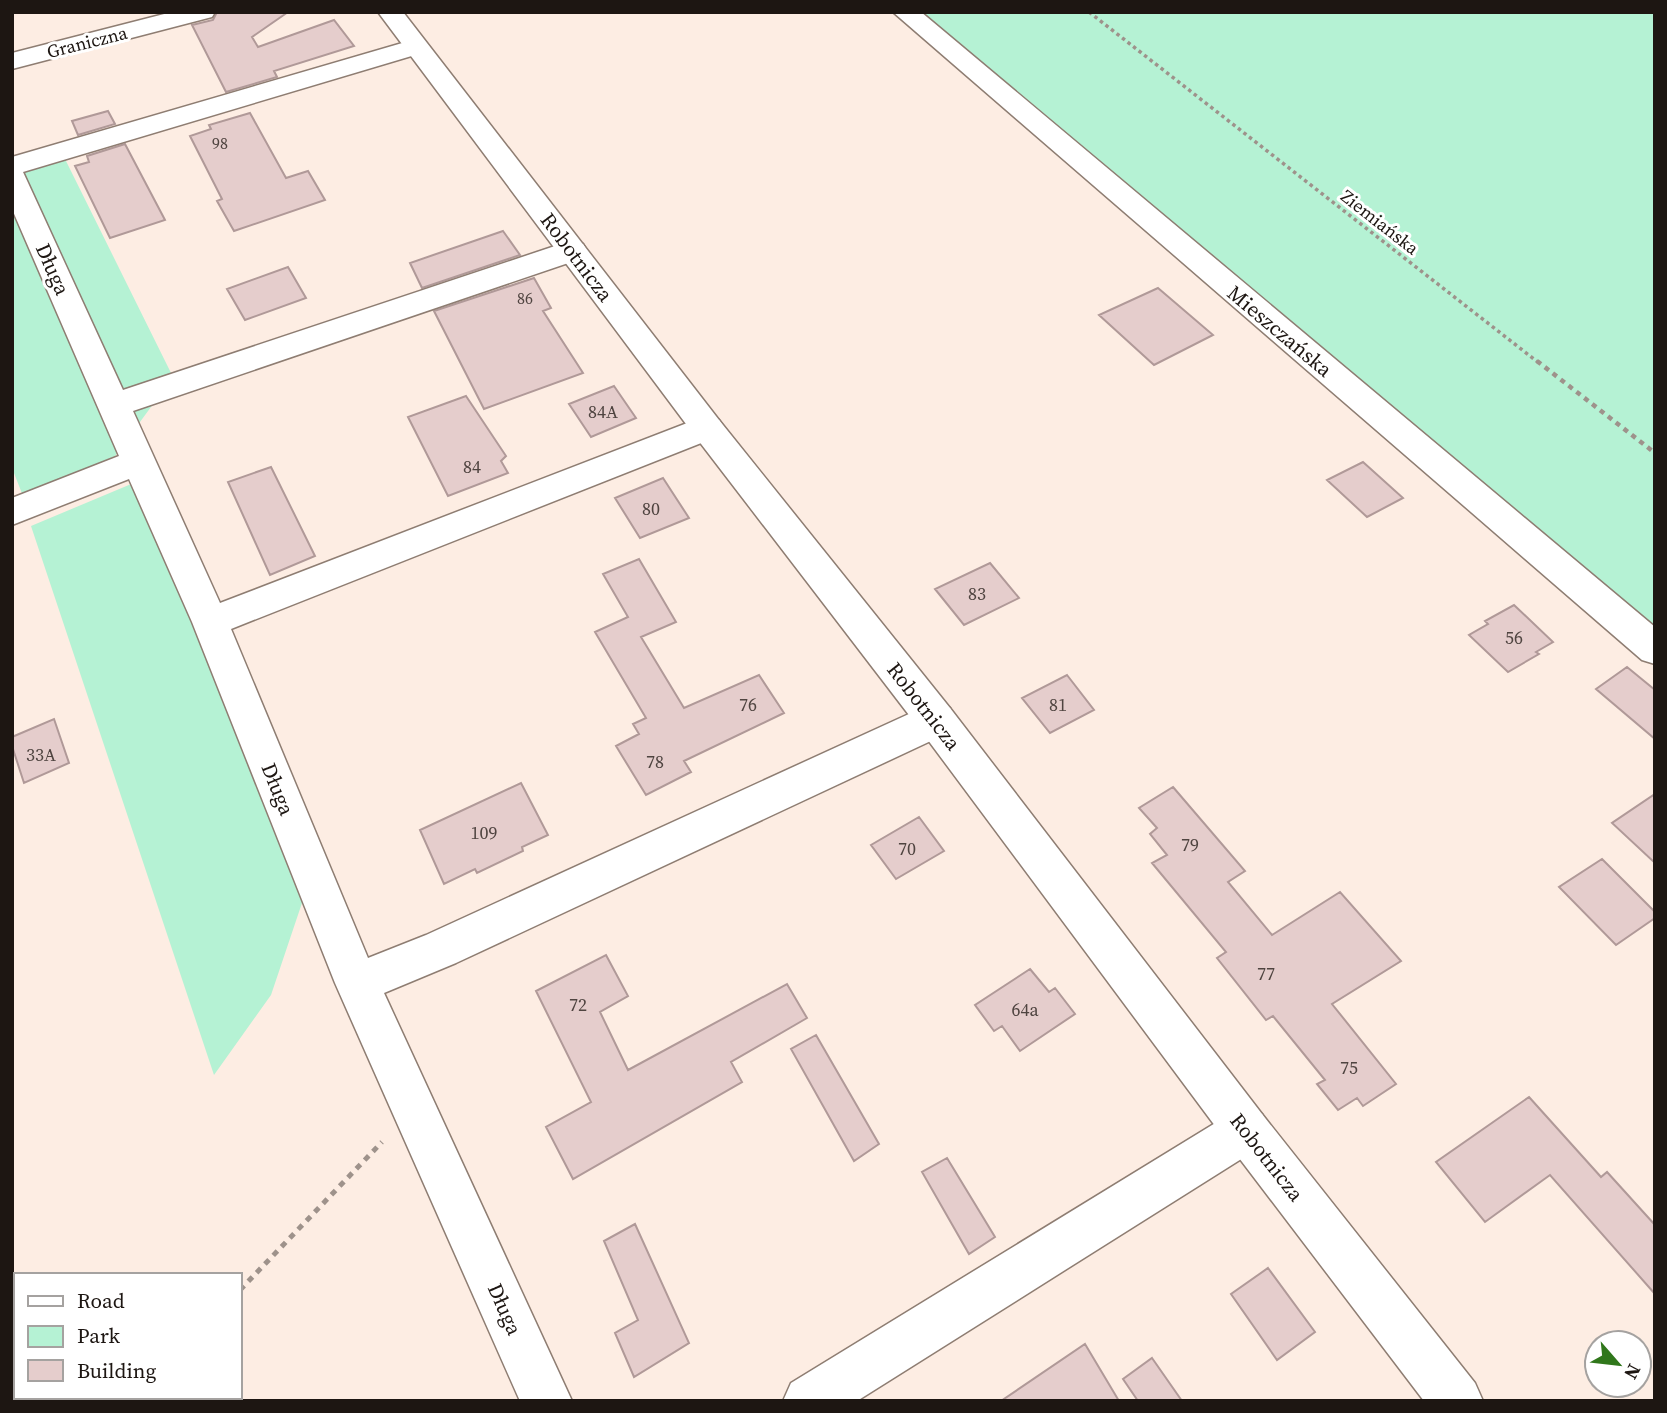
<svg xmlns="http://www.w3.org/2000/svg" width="1667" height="1413" font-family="'Source Serif 4',serif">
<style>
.green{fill:#b5f2d4}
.building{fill:#e5cdcc;stroke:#b09998;stroke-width:2}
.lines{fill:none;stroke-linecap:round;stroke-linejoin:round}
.minor-casing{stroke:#8e7d72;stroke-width:3}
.tertiary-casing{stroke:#8e7d72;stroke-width:3}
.path-far2{stroke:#9e928b;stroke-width:3.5;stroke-dasharray:3.5 3.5;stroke-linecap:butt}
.path-far1{stroke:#9e928b;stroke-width:4.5;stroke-dasharray:5 5;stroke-linecap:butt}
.path{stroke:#9e928b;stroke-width:5;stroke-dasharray:6 6;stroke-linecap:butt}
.minor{fill:#fff;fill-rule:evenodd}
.tertiary{fill:#fff;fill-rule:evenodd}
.labels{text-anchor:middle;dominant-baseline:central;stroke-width:6;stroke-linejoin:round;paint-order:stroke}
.far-number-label{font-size:16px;fill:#4f4440}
.far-street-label{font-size:18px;fill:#1d1612;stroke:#fff}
.number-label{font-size:18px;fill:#4f4440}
.street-label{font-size:21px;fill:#1d1612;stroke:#fff}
</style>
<rect width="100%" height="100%" fill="#fdede3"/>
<path class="green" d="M920,12H1655V629Z
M65,159L173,377L115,456L23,496L12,468V174Z
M136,482L304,897L271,995L214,1075L31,526Z"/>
<path class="building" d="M217,12H288L252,37L258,47L334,20L354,46L274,71L277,77L226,92L192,25L213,20Z
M108,111L115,124L78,135L72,121Z
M250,113L286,178L308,171L325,200L234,231L217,201L222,199L190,136L211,129L209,125Z
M125,144L165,220L110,238L75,166L89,162L87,156Z
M503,231L520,255L422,288L410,263Z
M288,267L306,298L245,320L227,289Z
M534,278L551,308L543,311L583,373L484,409L434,311Z
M1158,288L1213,335L1154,365L1099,315Z
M614,386L636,418L591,437L569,404Z
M466,396L506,456L501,461L508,473L448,496L408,417Z
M1363,462L1403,498L1367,517L1327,480Z
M271,467L315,556L270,575L228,482Z
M663,478L689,518L640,538L615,498Z
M639,559L676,622L641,637L684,708L759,675L784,713L684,761L691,772L646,795L616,746L639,734L633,724L646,718L595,632L628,617L603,574Z
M990,563L1019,598L964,625L935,589Z
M1514,605L1553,642L1536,652L1539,654L1508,672L1469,635L1488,624L1485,621Z
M1627,667L1655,690V739L1596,689Z
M1067,675L1094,710L1050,733L1022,698Z
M54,719L69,763L24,783L12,746V737Z
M521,783L548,835L522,847L523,851L477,873L475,869L444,884L420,830Z
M1173,787L1245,871L1228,882L1272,935L1340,892L1401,961L1332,1004L1396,1084L1363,1106L1357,1098L1338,1110L1317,1084L1325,1080L1273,1016L1266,1020L1217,958L1226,952L1152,863L1167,855L1150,834L1157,828L1139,808Z
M1655,794V863L1612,823Z
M919,817L944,851L896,879L871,845Z
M1602,859L1655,912V918L1616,945L1559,887Z
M606,955L628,996L600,1012L628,1070L787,984L807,1018L731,1062L742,1082L573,1179L546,1127L591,1102L536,991Z
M1030,969L1049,992L1055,988L1075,1014L1020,1051L1002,1026L994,1031L975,1005Z
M816,1035L879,1144L854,1161L791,1049Z
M1529,1097L1601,1177L1607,1172L1655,1225V1294L1550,1175L1485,1222L1436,1162Z
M947,1158L995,1237L969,1254L922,1172Z
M635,1224L689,1343L634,1377L615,1333L638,1320L604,1241Z
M1268,1268L1315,1332L1277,1360L1231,1294Z
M1085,1344L1119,1401H1001Z
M1152,1358L1182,1401H1138L1123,1379Z"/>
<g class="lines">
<defs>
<path id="minor" d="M172,12H215L212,17L12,69V53Z
M893,12H921L1655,627V664L1642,660Z
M416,39L425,42L429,47L425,52L23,172L123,390L561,244L572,241L583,244L587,251L583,258L133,411L220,603L695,420L707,416L719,420L724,428L719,436L231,629L368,958L426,935L922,708L936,704L950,708L955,720L950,732L456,963L384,993L572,1401H520L335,983L192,622L129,479L12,525V498L119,456L12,209V157Z
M1246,1107L1262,1114L1269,1130L1262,1146L857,1401H783L791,1383L1230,1114Z"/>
<path id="tertiary" d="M378,12H403L719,420L950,708L1262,1114L1475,1383L1483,1401H1424L1230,1146L922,732L695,436Z"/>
</defs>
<use href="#minor" class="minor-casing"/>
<use href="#tertiary" class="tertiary-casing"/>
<path class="path-far2" d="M1089,12L1539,363"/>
<path class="path-far1" d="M1537,361L1655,453"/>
<path class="path" d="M240,1290L382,1142
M163,1401L165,1397"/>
<use href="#minor" class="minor"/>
<use href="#tertiary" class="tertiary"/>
</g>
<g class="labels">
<g class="far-number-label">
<text x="220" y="143">98</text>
<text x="525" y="298">86</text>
</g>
<g class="far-street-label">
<text transform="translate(87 42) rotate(-14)">Graniczna</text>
<text transform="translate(1380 222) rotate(38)">Ziemiańska</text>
</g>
<g class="number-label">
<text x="603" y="411">84A</text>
<text x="472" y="466">84</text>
<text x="651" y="508">80</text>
<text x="977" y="593">83</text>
<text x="1514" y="637">56</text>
<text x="748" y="704">76</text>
<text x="1058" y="704">81</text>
<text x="41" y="754">33A</text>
<text x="655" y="761">78</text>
<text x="484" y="832">109</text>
<text x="1190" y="844">79</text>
<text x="907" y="848">70</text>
<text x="1266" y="973">77</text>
<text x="578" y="1004">72</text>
<text x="1025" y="1009">64a</text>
<text x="1349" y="1067">75</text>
</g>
<g class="street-label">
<text transform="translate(577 257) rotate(53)">Robotnicza</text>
<text transform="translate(53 269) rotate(66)">Długa</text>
<text transform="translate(1280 331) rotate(40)">Mieszczańska</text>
<text transform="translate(924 706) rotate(52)">Robotnicza</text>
<text transform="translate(278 789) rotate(68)">Długa</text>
<text transform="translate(1267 1157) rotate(52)">Robotnicza</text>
<text transform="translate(505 1309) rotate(66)">Długa</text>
</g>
</g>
<rect width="1667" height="1413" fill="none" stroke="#1d1612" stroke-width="28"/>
<rect x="14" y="1273" width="228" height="126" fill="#ffffff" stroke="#a5a2a0" stroke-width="2"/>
<rect x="28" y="1296" width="35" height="10" fill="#ffffff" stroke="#a5a2a0" stroke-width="2"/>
<text x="77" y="1308" font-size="21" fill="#1d1612">Road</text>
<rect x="28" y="1326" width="35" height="21" fill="#b5f2d4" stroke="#a5a2a0" stroke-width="2"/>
<text x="77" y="1343" font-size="21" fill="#1d1612">Park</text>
<rect x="28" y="1360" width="35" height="21" fill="#e5cdcc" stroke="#a5a2a0" stroke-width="2"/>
<text x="77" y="1378" font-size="21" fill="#1d1612">Building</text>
<g transform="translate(1618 1364) rotate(118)"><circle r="33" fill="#ffffff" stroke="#a5a2a0" stroke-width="2"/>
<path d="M0-5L12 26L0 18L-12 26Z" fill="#30771b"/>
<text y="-10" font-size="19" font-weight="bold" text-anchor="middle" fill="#1d1612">N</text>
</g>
</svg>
